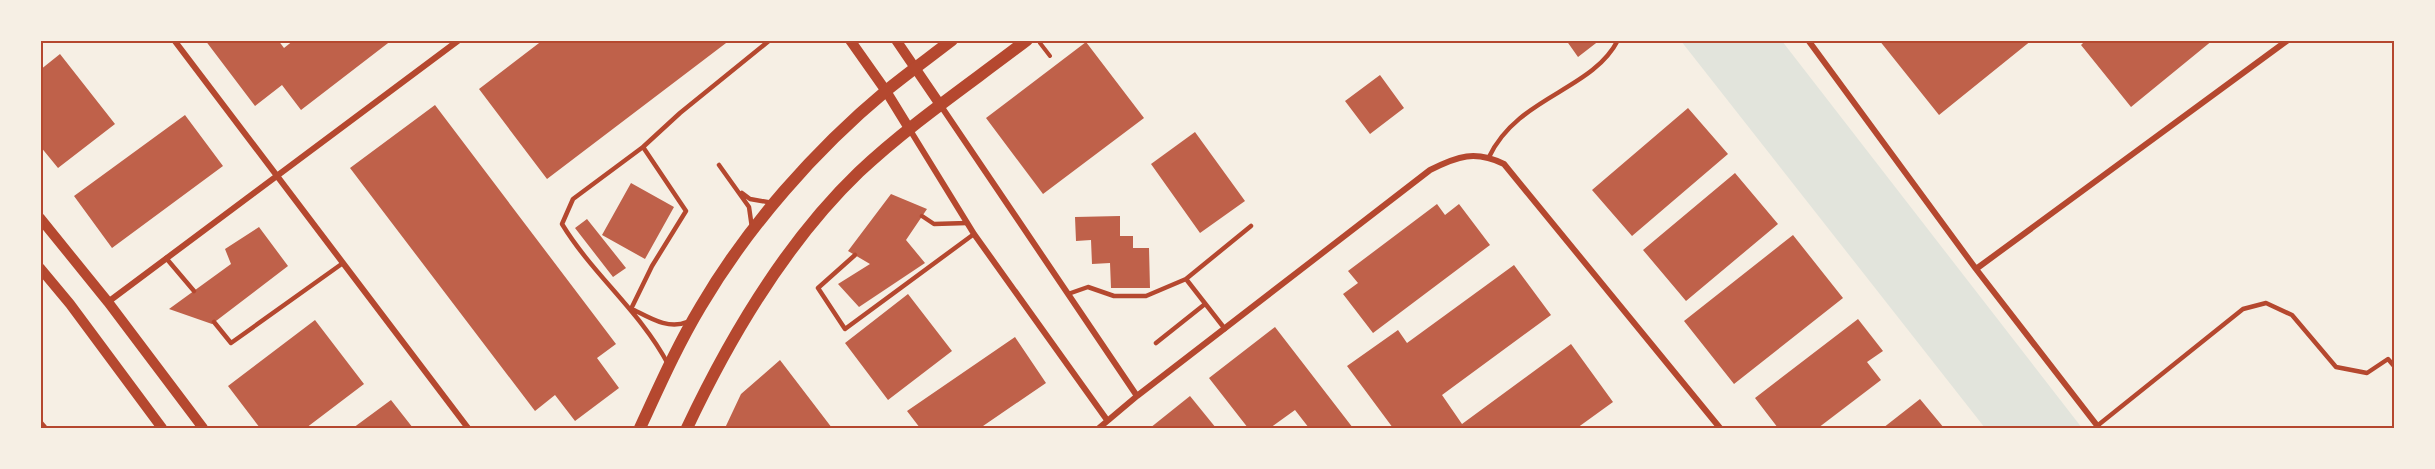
<svg xmlns="http://www.w3.org/2000/svg" width="2435" height="469" font-family="'Space Grotesk',sans-serif">
<style>
.green{fill:#e2e4dc}
.building{fill:#bf614a}
.lines{fill:none;stroke-linecap:round;stroke-linejoin:round}
.path{stroke:#b5482f;stroke-width:4}
.service{stroke:#b5482f;stroke-width:4.5}
.minor{stroke:#b5482f;stroke-width:6}
.tertiary{stroke:#b5482f;stroke-width:10}
.secondary{stroke:#b5482f;stroke-width:12}
.neatline{fill:none;stroke:#b5482f;stroke-width:2}
</style>
<rect width="100%" height="100%" fill="#f6efe4"/>
<path class="green" d="M1681,41H1782L2082,428H1985Z"/>
<path class="building" d="M205,40H278L284,48L294,40H392L301,110L282,85L255,106Z
M543,40H730L547,179L479,89Z
M1566,40H1600L1578,57Z
M1879,40H2032L1939,115Z
M2086,40H2213L2131,107L2081,45Z
M1086,42L1144,118L1043,194L986,118Z
M60,54L115,124L58,168L40,146V70Z
M1380,75L1404,108L1370,134L1345,101Z
M435,105L616,344L597,358L619,388L575,421L555,395L535,411L350,168Z
M1688,108L1728,154L1632,236L1592,190Z
M185,115L223,166L112,248L74,196Z
M1195,132L1245,201L1200,233L1151,164Z
M1735,173L1778,224L1686,301L1643,250Z
M631,183L674,207L645,259L602,235Z
M891,194L927,209L906,240L925,263L859,307L838,284L870,264L848,251Z
M1437,204L1445,215L1459,204L1490,245L1373,333L1343,294L1358,283L1348,271Z
M1120,216V236H1133V248H1149L1150,288H1111L1110,263L1092,264L1091,240L1076,241L1075,217Z
M587,219L626,268L613,277L575,228Z
M259,227L288,266L212,324L169,309L231,264L225,249Z
M1793,235L1843,298L1734,384L1684,321Z
M1514,265L1551,315L1442,395L1462,424L1571,344L1613,402L1577,428H1393L1347,366L1398,330L1407,343Z
M908,294L952,351L888,400L845,343Z
M1858,319L1883,351L1867,362L1881,380L1818,428H1778L1755,398Z
M315,320L364,384L306,428H260L228,386Z
M1275,327L1353,428H1309L1295,410L1270,428H1248L1209,378Z
M1015,337L1046,383L983,426L985,428H920L907,411Z
M780,360L832,428H725L741,394Z
M1190,396L1216,428H1150Z
M1920,399L1944,428H1883Z
M391,400L413,428H353Z"/>
<g class="lines">
<path class="path" d="M1040,43L1050,56
M40,421L46,428"/>
<path class="service" d="M643,147L680,113L770,40
M1489,157C1518,96 1592,91 1618,40
M719,165L749,207L752,228
M742,193L750,199L773,203
M922,216L934,224L967,223
M855,255L818,288L845,329L974,234
M166,258L194,291
M1186,279L1225,329
M1068,294L1088,287L1114,296H1146L1186,279L1251,226
M631,309L652,266L686,211L643,147L573,199L562,224C593,275 640,311 668,364
M634,310C650,318 669,330 687,322
M214,322L231,343L343,263
M1156,343L1205,304
M2097,426L2243,309L2266,303L2292,315L2336,367L2367,373L2388,359L2394,366"/>
<path class="minor" d="M174,40L468,428
M1808,40L1976,269L2099,428
M941,106L1137,396
M910,130L974,234L1107,420
M1976,269L2288,40
M108,302L459,40
M1099,428L1137,396L1430,170C1458,156 1475,150 1504,164L1720,428"/>
<path class="tertiary" d="M850,40L886,91L910,130
M896,40L941,106
M40,218L108,302L203,428
M40,268L70,304L162,428"/>
<path class="secondary" d="M640,428C659,387 677,346 701,306C748,226 815,150 887,90C908,73 930,57 952,40
M687,428C730,337 785,243 859,172C910,124 971,83 1027,40"/>
</g>
<rect width="2435" height="469" fill="none" stroke="#f6efe4" stroke-width="84"/>
<rect x="42" y="42" width="2351" height="385" class="neatline"/>
</svg>
